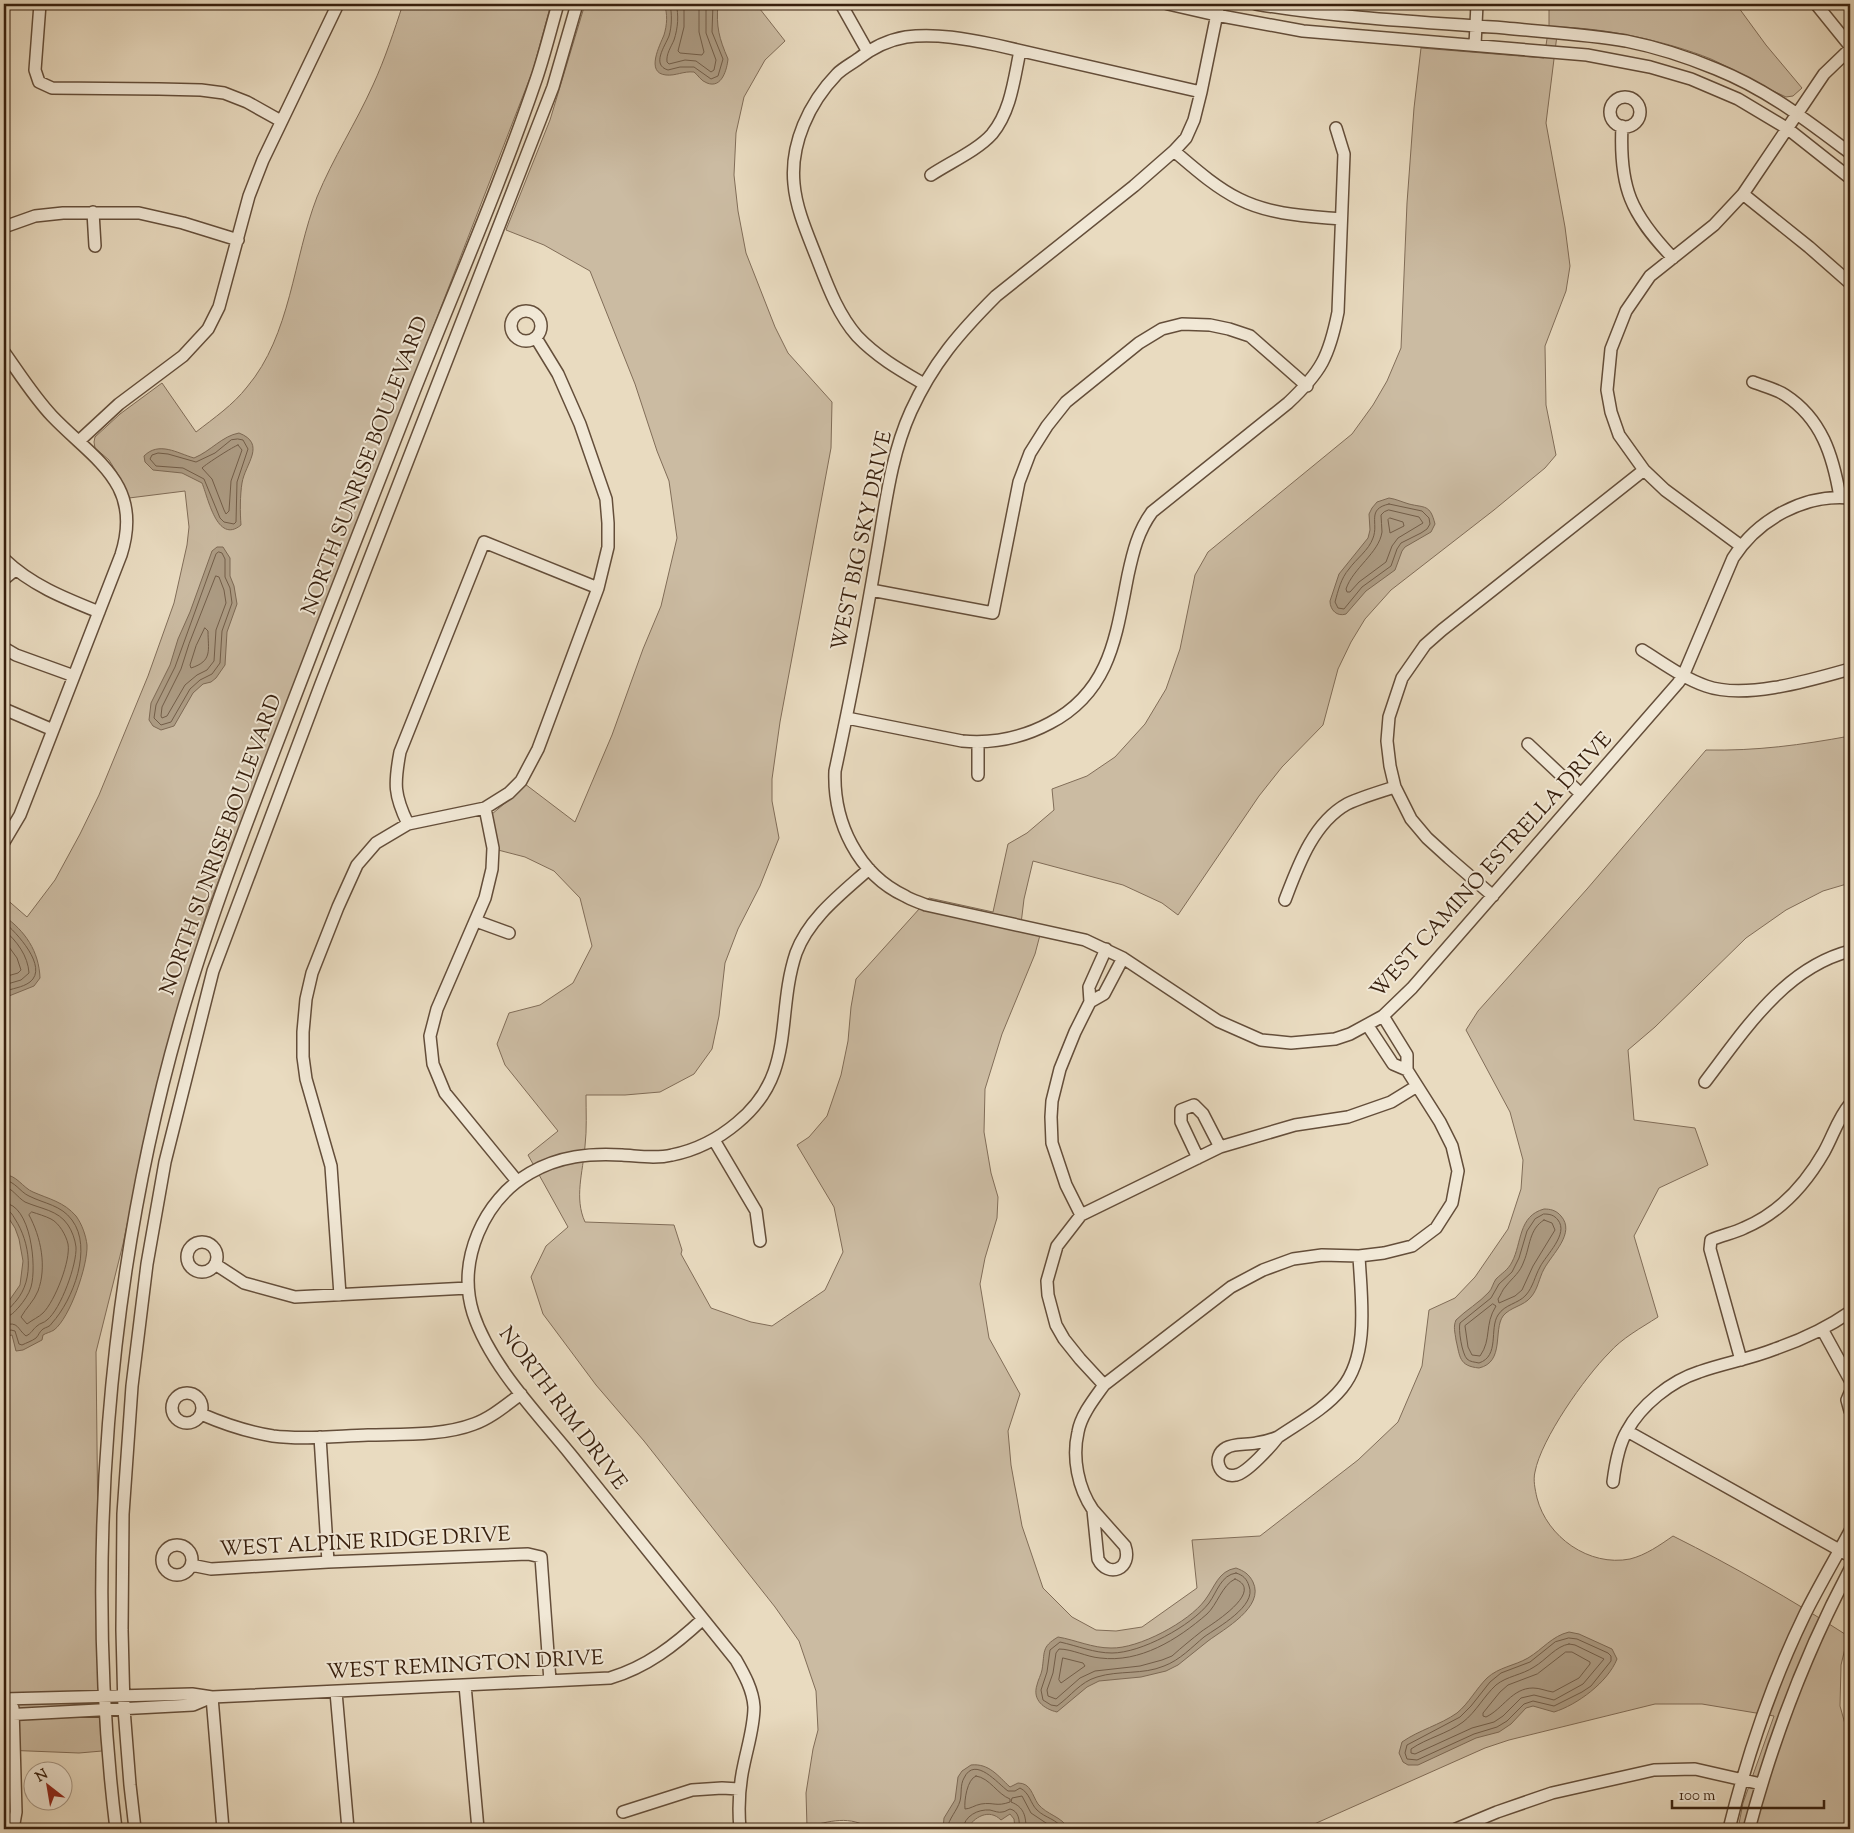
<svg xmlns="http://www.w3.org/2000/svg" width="1854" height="1833" font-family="'Sorts Mill Goudy',serif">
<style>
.green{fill:#cbbba2;stroke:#816d58}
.water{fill:#ac9b83;stroke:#7d6954}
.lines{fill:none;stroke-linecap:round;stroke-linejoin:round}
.shore{stroke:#725d48;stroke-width:1}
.minor-casing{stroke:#644e3a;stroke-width:14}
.minor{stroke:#f1e8d6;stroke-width:11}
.labels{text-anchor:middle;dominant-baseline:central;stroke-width:4;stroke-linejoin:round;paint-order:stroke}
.street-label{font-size:21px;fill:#371f0d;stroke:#f1e8d6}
</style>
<rect width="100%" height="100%" fill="#e9dbc0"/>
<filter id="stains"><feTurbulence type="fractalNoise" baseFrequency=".004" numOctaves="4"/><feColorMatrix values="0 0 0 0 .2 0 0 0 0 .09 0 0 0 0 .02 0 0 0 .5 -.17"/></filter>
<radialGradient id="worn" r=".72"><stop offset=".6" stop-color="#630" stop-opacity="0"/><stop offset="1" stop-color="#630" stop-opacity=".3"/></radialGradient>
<path class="green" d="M403,4H551L533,70L209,905L173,1026L154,1097L123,1244L96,1352L100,1722L102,1751L79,1753L4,1750V897L27,917L55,880L80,834L99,795L148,676L174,603L187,545L189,527L185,491L129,498L119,476L109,460L95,448L94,442L95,437L120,414L162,383L196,432C214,418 233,405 247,387C291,335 293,259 317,197C333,158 356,123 373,85C385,59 394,31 403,4Z
M585,4H756L785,41L765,60L744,97L736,133L734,175L738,211L746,253L775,327L788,353L832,402L831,448L780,722L772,779V801L779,838L760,886L738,929L725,963L719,1016L712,1049L694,1074L660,1092L625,1095H586C586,1112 587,1129 585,1146C583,1172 574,1198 585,1222L674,1225L682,1250L681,1254L711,1308L751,1322L772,1326L825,1290L843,1252L834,1207L797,1145L809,1137L827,1116L841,1075L848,1041L851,1007L856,979L929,898L993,912L1008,844L1027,833L1054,810L1052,789L1087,776L1115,757L1145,724L1166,689L1180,649L1195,575L1208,552L1352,434L1373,405L1387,381L1401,348L1407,203L1414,108L1421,48L1544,58L1549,26V4H1736L1766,45L1802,88L1793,96L1786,97C1760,86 1737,70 1711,59C1666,41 1606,28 1558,27L1546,123L1565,227L1570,266L1566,291L1545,346L1546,405L1556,455L1545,468L1494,510L1391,590L1365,619L1351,642L1338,669L1323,725L1282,767L1259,796L1178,915L1162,903L1123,885L1033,861L1024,899L1020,932L1040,935L1035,954L1002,1034L985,1089L984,1132L991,1173L998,1197L997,1218L985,1258L980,1284L989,1338L1020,1394L1008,1431L1011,1465L1022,1526L1043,1588L1072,1617L1096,1630L1116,1631L1142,1627L1197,1588L1192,1540L1260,1536L1358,1460L1398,1422L1422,1366L1429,1310L1455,1298L1475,1277L1508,1229L1521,1189L1523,1160L1510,1112L1466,1030L1478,1011L1587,889L1706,750C1757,751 1801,745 1850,736V883L1823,891L1786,910L1746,938L1655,1027L1628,1050L1634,1120L1695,1128L1708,1165L1659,1188L1634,1236L1658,1317C1641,1328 1622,1338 1609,1353C1585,1377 1541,1439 1535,1472C1533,1480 1535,1489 1537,1498C1547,1537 1589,1567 1630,1559C1646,1555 1660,1545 1673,1536C1733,1566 1792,1600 1848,1636L1841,1665L1840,1706L1850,1742V1829H1738L1743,1803L1774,1716L1702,1704H1655L1509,1740L1485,1748L1303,1829H871C850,1815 830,1821 807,1827L806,1793L813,1749L818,1730L816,1691L799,1641L775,1607L644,1441L596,1385L552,1326L543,1314L531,1277L546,1246L568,1227L528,1155L558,1131L505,1065L497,1044L509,1013L540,1005L573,983L592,946L580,898L554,871L525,857L498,850L492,814L522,789L525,784L575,822L612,735L643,649L661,606L677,538L669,481L657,451L635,384L590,271L544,245L506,230L550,120Z"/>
<path class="water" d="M664,4H718C716,27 719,38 728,59C727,69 722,89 707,83C701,81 698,75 694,72C683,71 676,76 666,75C645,73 660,45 664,35C667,25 668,14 664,4Z
M239,433C267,444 245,464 242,483C240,495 240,513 241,525C217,545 208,497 202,483L182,473L153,470L145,462L144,456C159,441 177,453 194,458C211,451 222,436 239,433Z
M1389,498C1396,499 1402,502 1409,504C1425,508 1430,504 1435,524L1431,532L1405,547L1402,551L1395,570L1366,591L1346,614C1337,617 1330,610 1330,601L1339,574L1368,538L1370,530L1369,514L1372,508L1377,502Z
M217,547H223L230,558V576L234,586L237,604L227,632L225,665L216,678L211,682L203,684L193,693L174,726L161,730L153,726L149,720L151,703L170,665L178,639L190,612L212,551Z
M4,916C25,931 39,951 40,978L34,986L4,998Z
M4,1175C16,1174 23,1188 33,1192C49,1199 64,1202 76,1216C82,1224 86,1236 87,1245C88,1265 70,1318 54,1330C51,1332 46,1333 43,1335L42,1340L23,1350L16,1351L12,1335L4,1337V1308L20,1285L23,1261L19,1239L15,1228L4,1211Z
M1544,1209C1550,1209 1556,1210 1561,1216C1576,1233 1552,1254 1544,1269C1539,1278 1538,1289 1531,1297C1524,1306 1510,1307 1503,1316C1493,1330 1505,1362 1479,1368C1459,1366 1460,1357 1456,1340C1455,1332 1453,1327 1456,1320C1466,1310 1479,1303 1489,1292C1492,1289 1493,1283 1496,1279C1502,1273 1508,1270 1512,1262C1522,1243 1518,1216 1544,1209Z
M1236,1568C1244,1571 1249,1574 1253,1582C1265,1607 1224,1629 1208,1641C1198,1649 1188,1657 1178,1665L1166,1671L1141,1677L1099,1681L1087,1687L1057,1712C1044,1709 1032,1700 1037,1685C1038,1680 1041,1675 1042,1670C1045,1652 1041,1647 1058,1637C1076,1640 1092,1648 1111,1648C1138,1649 1189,1622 1205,1600C1215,1587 1218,1571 1236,1568Z
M1569,1632L1579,1634L1612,1649L1617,1659C1608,1682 1577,1705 1554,1712L1533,1706L1526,1708L1511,1724L1499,1732L1476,1738L1418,1765H1408L1403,1762L1399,1753L1402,1742C1419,1730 1440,1725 1457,1713C1469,1703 1476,1689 1487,1678C1499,1667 1514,1666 1528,1658C1543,1649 1552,1636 1569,1632Z
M971,1765C989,1763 998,1776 1010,1787L1018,1783C1031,1783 1032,1795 1038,1804C1047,1815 1061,1816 1069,1829H1015L1014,1819L1010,1814L1001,1820C989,1808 974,1817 967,1829H943L944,1818L955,1800L958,1777L962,1771Z"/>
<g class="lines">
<path class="shore" d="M670,4C672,14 672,26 669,36C665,46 651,65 668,70L680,67H694L711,79L718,76L723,59L712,32L713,4
M676,4C679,15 678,28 674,40C671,47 666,54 667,62L669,64L685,60L696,61L711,72L714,70L716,60L706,33V4
M684,4V27L678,51L680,53L702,55L704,52L699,32V4
M238,439L243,440L248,449L237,482L236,522L234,524L224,522L220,518L204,479L183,468L156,466L150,459L152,455L158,453L168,454L196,462L215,453L231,440Z
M238,445L242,450L231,481L229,511L226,514L224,510L212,479L202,468C206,464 234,446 238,445Z
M1389,504L1422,511L1429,518L1430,524L1427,529L1421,533L1401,543L1397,549L1391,566L1362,587L1344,609L1338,608L1335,602C1338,591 1341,578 1349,569C1356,559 1369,550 1373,538C1379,523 1366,509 1389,504Z
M1389,510L1419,517L1423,523L1398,538L1392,546L1386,562L1359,582L1350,592H1347L1346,589C1353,568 1379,553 1382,532C1382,526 1381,521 1381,515L1384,512Z
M1390,518L1403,522L1404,526L1390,533L1388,520Z
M219,552L222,553L225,559V577L230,588L232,603L222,631L220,663L212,674L200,680L190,689L171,722L161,725L154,718L156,705L175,667L209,573L216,554Z
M216,576L219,577L224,590L226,603L216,630L214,661L207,670L197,675L185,685L167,716L162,718L161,716L162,707L181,669L189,644Z
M205,628L208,631C208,650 213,661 191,668L190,665L196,646Z
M4,922C16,932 49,967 30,982C22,988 12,988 4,992
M4,930C17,941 28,956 29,973L21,980L4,985
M4,940L17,958L21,970L18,973L4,977
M4,1180C15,1181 20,1192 29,1196C45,1204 61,1205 72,1220C93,1248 73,1300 52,1323C50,1327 46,1327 43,1329C39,1332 39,1335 36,1338C32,1341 26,1343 22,1345L19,1344L15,1331L11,1330L4,1332
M4,1186C13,1189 17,1197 25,1202C41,1209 58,1210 68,1225C72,1231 75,1239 76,1247C77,1264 61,1309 47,1320C44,1323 40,1323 37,1326C32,1330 32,1333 26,1336C17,1329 19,1321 4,1325
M4,1203C31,1204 37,1267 31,1287C29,1294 24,1301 19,1307C14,1312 12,1316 4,1317
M4,1209C10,1210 12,1214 15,1219C30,1242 35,1279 16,1301C12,1305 10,1310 4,1310
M32,1212C38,1214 45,1216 51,1219C59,1223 66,1235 68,1244C71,1260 55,1301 43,1313C39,1317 32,1320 27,1324L21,1317C26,1308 34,1301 38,1291C47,1267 41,1237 29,1215Z
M1544,1214C1550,1214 1554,1215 1558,1220C1569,1234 1546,1255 1540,1267C1535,1276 1533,1287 1526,1295C1518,1304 1505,1304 1498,1315C1489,1329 1500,1356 1479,1363C1475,1362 1470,1362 1467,1359C1462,1354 1458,1329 1460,1323L1491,1298L1499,1284L1512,1272L1519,1258L1527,1231L1535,1219Z
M1544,1220L1552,1223L1555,1230L1533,1266L1522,1290L1515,1296L1499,1303L1498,1299C1501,1295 1502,1290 1506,1286C1513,1277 1520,1273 1524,1261C1530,1247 1529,1229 1544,1220Z
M1493,1304L1496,1306C1484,1325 1492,1339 1480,1356L1472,1355L1468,1347L1465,1326Z
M1236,1573C1243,1575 1247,1579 1249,1586C1257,1606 1218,1627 1204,1637C1192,1647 1180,1660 1164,1666C1143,1675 1119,1670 1097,1677C1080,1682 1071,1696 1057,1706L1051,1705L1043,1700L1041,1690L1047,1672L1050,1650L1060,1642C1078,1646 1094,1653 1112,1653C1141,1653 1191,1626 1209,1603C1217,1592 1221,1575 1236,1573Z
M1235,1579C1266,1591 1212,1624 1202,1631C1192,1639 1182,1647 1172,1656L1162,1660L1140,1666L1095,1671L1080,1678L1056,1699L1048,1696L1047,1690L1053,1673L1056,1653L1059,1649C1072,1649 1087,1657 1100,1658C1140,1663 1177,1640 1207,1614C1217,1605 1222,1585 1235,1579Z
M1569,1638L1577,1639L1608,1653L1611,1656V1661L1591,1686L1582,1692L1554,1706L1533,1701L1524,1704L1507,1721L1497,1727L1474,1734L1417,1760L1407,1759L1405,1753L1407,1745L1460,1717L1471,1706L1490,1682L1501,1673L1530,1662L1555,1642Z
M1569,1644L1575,1645L1604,1659L1583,1684L1554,1700L1534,1695L1521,1698L1503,1716L1494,1722L1472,1728L1415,1754L1411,1753V1749C1427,1738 1447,1734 1463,1722C1476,1712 1484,1696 1496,1685C1507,1676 1522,1675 1534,1667C1546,1660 1556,1646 1569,1644Z
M1566,1652H1572L1590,1662V1664L1579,1678L1553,1692C1546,1691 1540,1688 1533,1688C1512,1688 1503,1709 1486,1717L1483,1716V1713L1500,1692L1508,1685L1537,1674Z
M1063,1658L1083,1663L1085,1666L1061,1683L1059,1680Z
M976,1776C990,1778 997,1794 1010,1799V1802C996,1807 994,1802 981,1804C975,1805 970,1809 965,1809C964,1801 967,1779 976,1776Z
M947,1829C949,1818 957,1811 960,1801C962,1793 960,1785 964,1778C975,1755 998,1784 1008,1791H1015L1020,1788C1030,1793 1030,1803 1037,1810C1045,1818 1057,1819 1063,1829
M963,1829C964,1816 978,1809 990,1810C994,1811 999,1813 1002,1812C1005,1812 1007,1810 1010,1809C1019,1811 1020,1821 1019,1829
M1026,1829C1026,1816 1024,1807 1011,1802L1012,1798L1022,1796L1031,1813L1055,1829"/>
<defs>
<path id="minor" d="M40,4L35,70L39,82L52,88L159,89L201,90L224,93L247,102L281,121
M841,4L868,52
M1168,4L1216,15L1303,31L1587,55L1650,67L1691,79L1738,99L1788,129L1850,178
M1219,4L1201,92L1194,120L1186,138L1174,151L1134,186L996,296C959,333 933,363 911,411C890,457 885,510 876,559C864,630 850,701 835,771C833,822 858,874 905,896C911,900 919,902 926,905L1085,940L1123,958L1218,1021L1261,1040L1291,1043L1335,1039L1350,1034L1383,1016L1412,988L1678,683L1683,676L1733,558C1758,519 1804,494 1850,498
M1256,4C1338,18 1422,22 1505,28C1545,32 1586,34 1626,41C1656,47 1687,57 1716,69C1768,90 1806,120 1850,153
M1816,4L1850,46
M1475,45L1477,4
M1610 112a15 15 0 1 1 30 0a15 15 0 1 1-30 0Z
M1622,126C1619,188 1631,214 1673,258
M1174,151C1194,168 1215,187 1239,199C1271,215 1307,216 1341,219
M931,175C949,163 978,150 992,134C1011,111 1014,79 1020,51
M1743,194L1809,247L1850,283
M93,212L95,246
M4,227L35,216L63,213H139L183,223L238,240
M511 326a15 15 0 1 1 30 0a15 15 0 1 1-30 0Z
M4,352C19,373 34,397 52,416C94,460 144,483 121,555L20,815L4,842
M1753,382C1763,386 1776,389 1785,395C1822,419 1833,456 1840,497
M924,384C900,370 877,357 857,336C837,313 827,284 816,256C807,233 796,208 794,184C790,144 809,103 837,74C843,68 851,64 858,59C872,48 888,40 906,37C936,33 967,39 996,45L1201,92
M79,441L119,404L183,356L208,329L219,307L249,196L263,160L338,4
M1741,546L1665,490L1644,470L1619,435L1611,412L1607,390L1611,349L1626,311L1650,276L1714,225L1743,194L1824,74L1850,49
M4,559C31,585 64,598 99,612
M4,579L15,570
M871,590L993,613L1019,482L1030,453L1047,426L1066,402L1139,343L1162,329L1182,324L1210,325L1229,329L1250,336L1307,386
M4,648L16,655L74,676
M1642,650C1663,663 1683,678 1706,686C1745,700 1811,680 1850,669
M4,709L53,730
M847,718L962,741C994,744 1022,738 1050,723C1111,691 1116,635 1128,575C1133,552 1138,531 1152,512L1288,403C1321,372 1329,357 1338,312L1344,154L1336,128
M978,742V775
M1528,744L1581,794
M485,808L493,848L492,869L485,898L437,1009L430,1036L433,1064L445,1093L517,1181
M408,824C394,795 394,784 400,752L484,542L598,588
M1493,896L1449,858L1427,838L1411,819L1395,787L1390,766L1387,741L1389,717L1402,678L1425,645L1442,630L1644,470
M1285,900C1298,866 1313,823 1347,804C1362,797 1379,792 1395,787
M476,921L509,933
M1090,1002L1104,994L1123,958
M1368,1026L1393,1064L1407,1070
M1705,1082C1744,1031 1784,968 1850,951
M714,1140L756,1211L760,1241
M1198,1158L1181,1122V1110L1194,1105L1203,1114L1220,1147
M1081,1215L1066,1185L1052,1143L1051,1117L1052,1101L1060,1069L1075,1032L1090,1002L1089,987L1106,949
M187 1257a15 15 0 1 1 30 0a15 15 0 1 1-30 0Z
M215,1264L244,1283L295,1297L468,1288
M340,1295L331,1166L306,1079L303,1057V1032L306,999L312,973L338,907L357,865L376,843L408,824L485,808L509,793L521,781L538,749L598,588L608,547V523L606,499L580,424L558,374L536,338
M1822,1329L1850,1380
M1741,1360L1710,1249L1711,1240C1722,1235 1734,1233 1744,1228C1780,1213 1805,1185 1824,1152C1833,1136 1838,1118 1850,1104
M1104,1385L1080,1359L1064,1339L1056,1325L1048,1295L1047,1281L1057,1246L1081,1215L1220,1147L1295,1125L1348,1117L1391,1102L1417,1086
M1850,1393L1847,1400L1850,1411
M172 1408a15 15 0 1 1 30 0a15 15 0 1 1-30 0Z
M201,1414C224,1424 248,1432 273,1436C304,1440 337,1436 368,1435C401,1434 443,1436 474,1424C491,1418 506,1405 521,1394
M1627,1431L1850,1556
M320,1437L328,1562
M1278,1437C1300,1422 1325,1409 1342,1388C1370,1354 1361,1297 1359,1256
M1278,1437C1271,1446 1247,1473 1236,1475C1219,1479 1211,1456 1226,1448C1234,1443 1247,1445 1256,1443C1264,1442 1271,1440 1278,1437Z
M1613,1482C1615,1466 1618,1446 1627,1431C1641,1405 1671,1381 1699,1372C1724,1363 1750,1359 1775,1349C1801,1340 1827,1328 1850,1312
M1093,1510C1078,1488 1072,1458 1078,1432C1081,1415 1094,1399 1104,1385L1231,1287L1263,1270L1293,1259L1322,1255L1359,1256L1384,1253L1412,1246L1436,1228L1452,1203L1458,1171L1452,1146L1440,1122L1407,1070V1055L1383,1016
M1093,1510L1125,1546C1133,1569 1108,1579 1098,1559Z
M162 1560a15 15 0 1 1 30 0a15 15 0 1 1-30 0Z
M191,1565L211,1569L328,1562L528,1554L541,1557L550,1681
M465,1685L478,1829
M336,1692L348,1829
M212,1697L223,1829
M4,1699L192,1694L212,1697L610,1678C647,1667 675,1645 703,1619
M13,1708L16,1812L13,1829
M4,1715L193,1705L212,1697
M623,1812L692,1790L722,1788L739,1789
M116,1829C84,1568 107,1277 179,1024C205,932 239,843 273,754C317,638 363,522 408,407C451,297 499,189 537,77C545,53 551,28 558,4
M135,1829L130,1785L124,1709L122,1630L123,1514L132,1386L147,1264L165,1162L213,971L321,684L553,87L577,4
M740,1829C738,1807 739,1786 744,1764C748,1745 754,1726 754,1707C753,1690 744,1674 736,1660C681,1592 626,1523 571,1455C536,1412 490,1365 473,1313C457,1261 483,1200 530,1173C559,1156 590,1153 622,1155C639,1156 656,1159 672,1155C697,1150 718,1139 737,1123C797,1074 775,1016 796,953C809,918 841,894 869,869
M1456,1829L1497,1812L1552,1793L1654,1770L1695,1769L1761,1784
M1729,1829C1747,1756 1772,1682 1805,1614C1819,1586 1835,1559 1850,1531
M1749,1829C1773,1739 1806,1652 1850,1569"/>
</defs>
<use href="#minor" class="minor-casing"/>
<use href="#minor" class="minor"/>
</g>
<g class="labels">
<g class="street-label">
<text transform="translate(366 466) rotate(-69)">NORTH SUNRISE BOULEVARD</text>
<text transform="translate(863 541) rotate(-78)">WEST BIG SKY DRIVE</text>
<text transform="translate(222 845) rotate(-70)">NORTH SUNRISE BOULEVARD</text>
<text transform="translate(1492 866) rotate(-48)">WEST CAMINO ESTRELLA DRIVE</text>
<text transform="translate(562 1409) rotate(53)">NORTH RIM DRIVE</text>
<text transform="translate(365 1543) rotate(-3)">WEST ALPINE RIDGE DRIVE</text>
<text transform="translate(465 1666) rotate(-3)">WEST REMINGTON DRIVE</text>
</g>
</g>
<rect width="1854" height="1833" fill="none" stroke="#e9dbc0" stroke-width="20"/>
<rect x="5" y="5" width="1844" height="1823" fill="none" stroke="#371f0d" stroke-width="2.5"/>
<rect x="10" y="10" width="1834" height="1813" fill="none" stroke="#371f0d"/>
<g transform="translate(48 1786) rotate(329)"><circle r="24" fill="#f1e8d6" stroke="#a79886"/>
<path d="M0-4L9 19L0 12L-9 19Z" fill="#8f2418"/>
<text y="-8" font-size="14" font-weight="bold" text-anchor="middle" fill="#371f0d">N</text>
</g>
<path d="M1672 1800v8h152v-8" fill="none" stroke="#371f0d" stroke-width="2.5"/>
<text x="1679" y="1800" font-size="15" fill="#371f0d" stroke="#f1e8d6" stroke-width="4" paint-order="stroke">100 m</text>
<rect width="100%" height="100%" filter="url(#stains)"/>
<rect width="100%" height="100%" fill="url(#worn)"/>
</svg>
